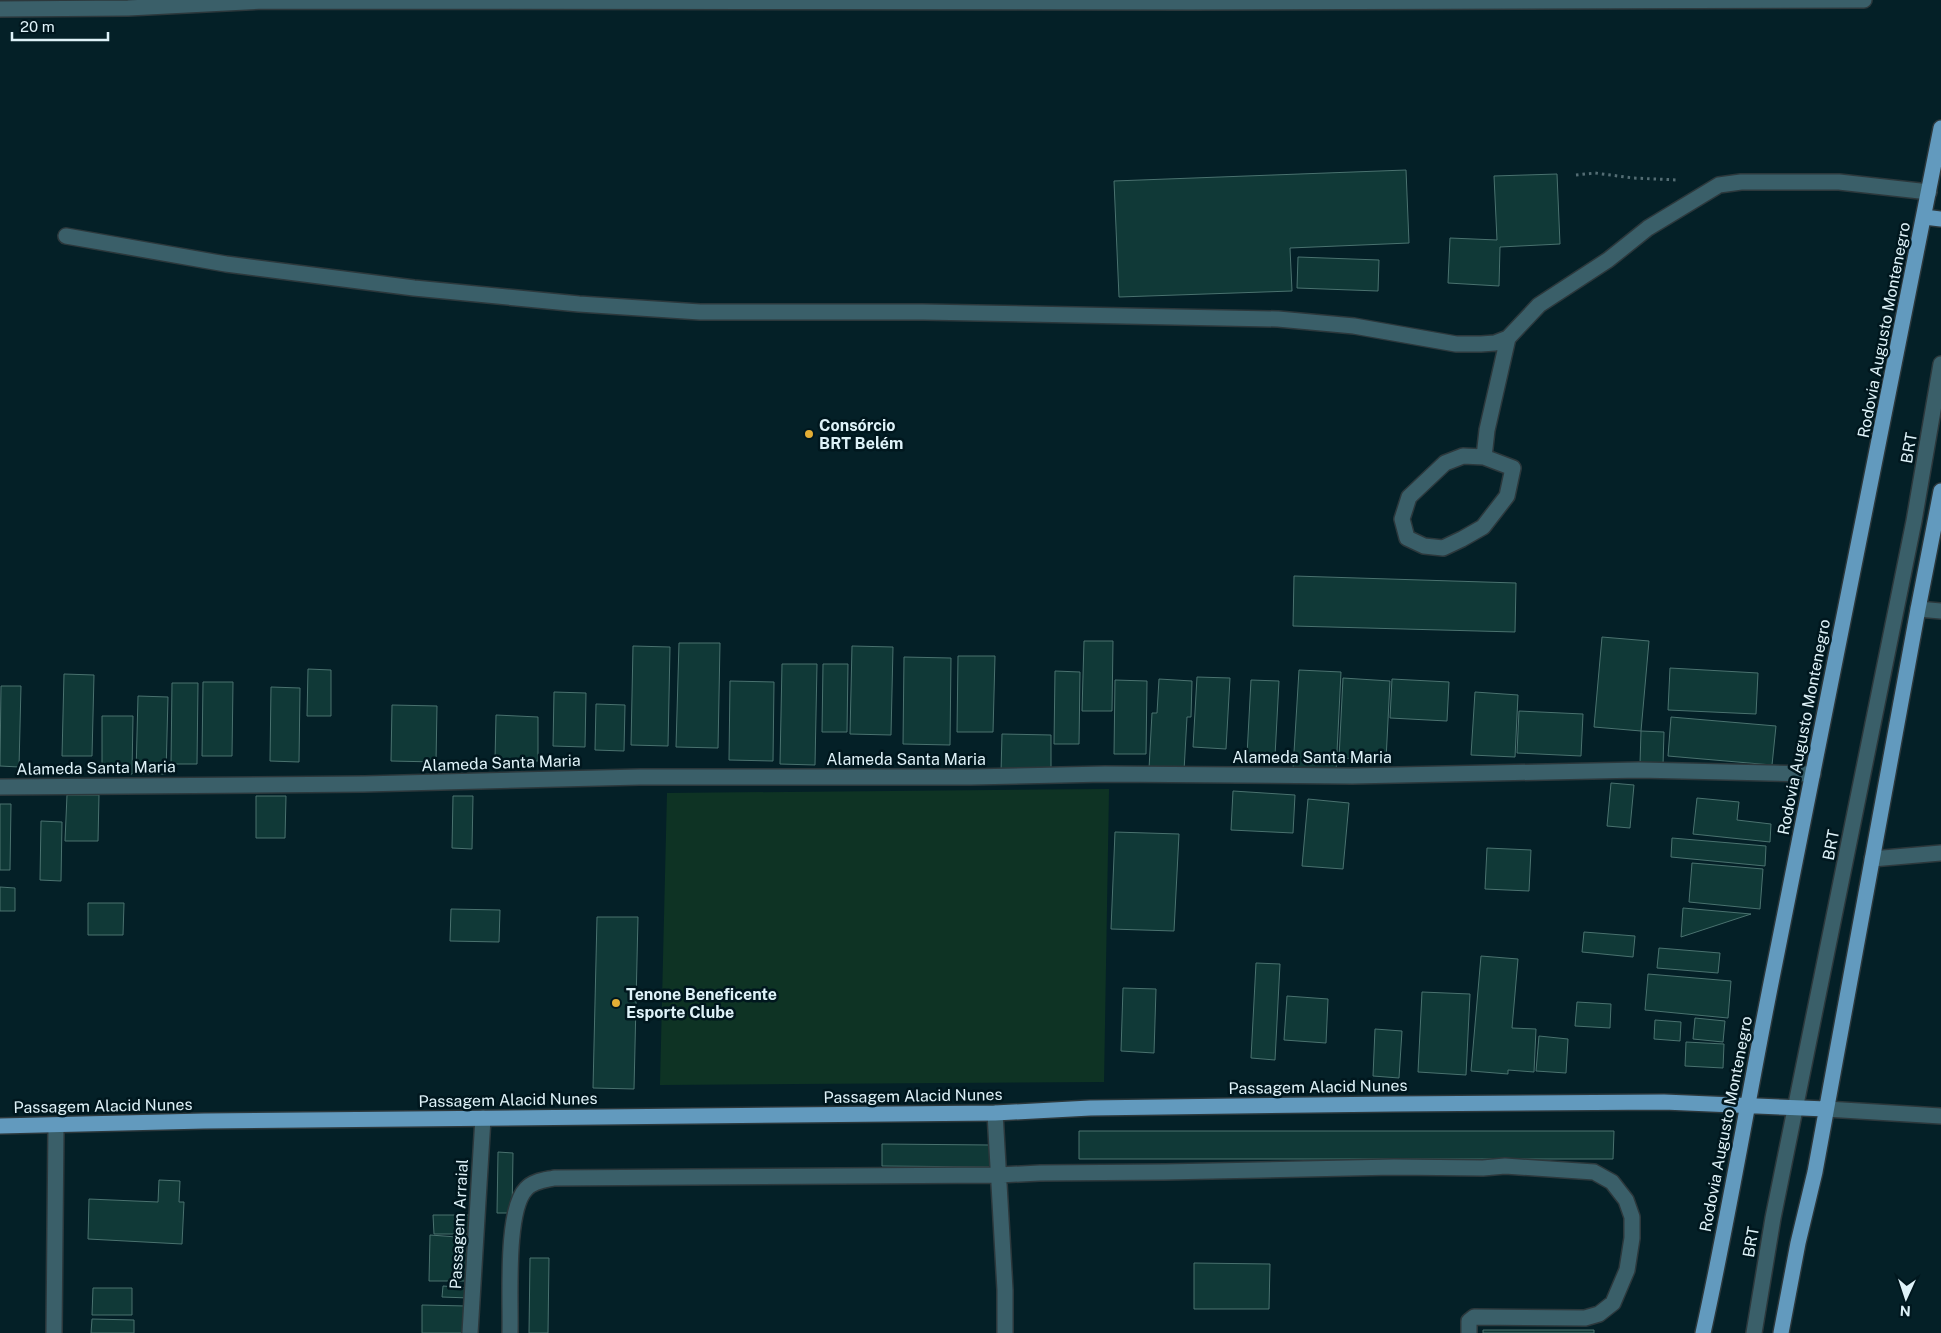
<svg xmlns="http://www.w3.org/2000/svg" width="1941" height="1333" font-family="'Public Sans',sans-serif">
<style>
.green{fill:#0e3324}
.building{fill:#103937;stroke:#4a726f}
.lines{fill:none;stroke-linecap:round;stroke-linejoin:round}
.minor-casing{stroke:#2c383c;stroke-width:18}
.major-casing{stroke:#2c383c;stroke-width:18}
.path{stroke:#546d74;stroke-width:3;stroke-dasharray:2.5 4;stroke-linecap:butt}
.minor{stroke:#3a5f69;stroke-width:15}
.major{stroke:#629abe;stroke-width:15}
.poi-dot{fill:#e3ae35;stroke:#00171e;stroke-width:2}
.labels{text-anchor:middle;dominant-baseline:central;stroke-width:5;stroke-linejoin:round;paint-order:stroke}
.street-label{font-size:16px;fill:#def2f8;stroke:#00171e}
.poi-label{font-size:16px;font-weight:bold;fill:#def2f8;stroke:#00171e;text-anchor:start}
</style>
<rect width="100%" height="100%" fill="#042027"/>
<path class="green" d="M1109,789L1104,1082L660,1085L667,793Z"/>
<path class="building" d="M1406,170L1409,243L1290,248L1292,291L1119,297L1114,181Z
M1557,174L1560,244L1500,247L1499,286L1448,283L1450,238L1497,240L1494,176Z
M1298,257L1379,260L1378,291L1297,288Z
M1294,576L1516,583L1515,632L1293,626Z
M1602,637L1649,641L1641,731L1594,727Z
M1084,641H1113L1112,711H1082Z
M679,643H720L718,748L676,747Z
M633,646L670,647L668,746L631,745Z
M852,646L893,647L891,735L850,734Z
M958,656H995L993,732H957Z
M904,657L951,658L950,745L903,744Z
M782,664H817L815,765L780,764Z
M823,664H848L847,732H822Z
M1670,668L1758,673L1756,714L1668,710Z
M308,669L331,670V716H307Z
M1299,670L1341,672L1336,772L1293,769Z
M1055,671L1080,672L1079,744H1054Z
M64,674L94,675L92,756H62Z
M1197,677L1230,678L1226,749L1193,747Z
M1343,678L1390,681L1386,760L1339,758Z
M1159,679L1192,681L1191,717H1187L1184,771L1149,769L1152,713H1157Z
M1392,679L1449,682L1447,721L1390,718Z
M1115,680L1147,681L1146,754H1114Z
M1251,680L1279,681L1275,756L1247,755Z
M730,681L774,682L773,761L729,760Z
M203,682H233L232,756H202Z
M172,683H198L197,764H171Z
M1,686H21L19,767L0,766Z
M271,687L300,688L299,762L270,761Z
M554,692L586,693L585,747L553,746Z
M1475,692L1518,695L1515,757L1471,755Z
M138,696L168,697L166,774H136Z
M596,704L625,705L624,751L595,750Z
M392,705L437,706L436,762L391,761Z
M1519,711L1583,714L1581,756L1517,753Z
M496,715L538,717V761L495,760Z
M102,716H133L132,774H102Z
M1671,717L1776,726L1772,765L1668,756Z
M1641,731L1664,732L1663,765L1640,764Z
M1002,734L1051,735V774L1001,773Z
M1611,783L1634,785L1630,828L1607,826Z
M1233,791L1295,795L1293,833L1231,830Z
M67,795H99L98,841H65Z
M256,796H286L285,838H256Z
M453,796H473L472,849L452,848Z
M1697,798L1739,802L1737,820L1771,824L1770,842L1693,834Z
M1308,799L1349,803L1343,869L1302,866Z
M0,804H11L10,870H0Z
M41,821L62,822L61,881L40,880Z
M1115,832L1179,834L1174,931L1111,929Z
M1672,838L1766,846L1765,866L1671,857Z
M1487,848L1531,850L1529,891L1485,889Z
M1692,863L1763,869L1760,909L1689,902Z
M0,887L15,888V911H0Z
M88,903H124L123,935H88Z
M1683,908L1751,914L1681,937Z
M451,909L500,910L499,942L450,941Z
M597,917H638L634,1089L593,1088Z
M1584,932L1635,936L1633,957L1582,952Z
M1659,948L1720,953L1718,973L1657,968Z
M1481,956L1518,959L1512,1028L1536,1029L1534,1072L1508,1070V1074L1471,1071Z
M1256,963L1280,964L1275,1060L1251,1058Z
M1648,974L1731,981L1728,1018L1645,1010Z
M1123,988L1156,989L1154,1053L1121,1051Z
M1422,992L1470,994L1466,1075L1418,1072Z
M1287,996L1328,999L1326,1043L1284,1040Z
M1577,1002L1611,1004L1610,1028L1575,1026Z
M1695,1018L1725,1021L1723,1042L1693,1039Z
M1655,1020L1681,1022L1680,1041L1654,1039Z
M1375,1029L1402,1031L1399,1078L1373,1076Z
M1539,1036L1568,1039L1566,1073L1536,1071Z
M1686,1042L1724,1044L1723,1068L1685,1066Z
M1079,1131H1614L1613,1159H1079Z
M882,1144L990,1145V1167L882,1166Z
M498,1152L513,1153L512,1213H497Z
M159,1180L180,1181L179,1202H184L182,1244L88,1239L89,1199L158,1202Z
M433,1215H474V1234H434Z
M430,1235L471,1238L468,1281H429Z
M530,1258H549L548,1333H529Z
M1194,1263L1270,1264L1269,1309H1194Z
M443,1286L469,1288V1298L442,1297Z
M93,1288H132V1315H92Z
M422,1305L466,1306V1333H422Z
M92,1319L134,1320V1333H91Z
M1483,1330H1594V1333H1483Z"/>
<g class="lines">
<defs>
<path id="minor" d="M0,9L128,8L264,1L1191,2L1864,0
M66,236L226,264L414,288L579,304L700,312H923L1278,319L1354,326L1456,344H1481L1495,343L1508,338L1539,305L1608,260L1648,228L1719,185L1741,182H1839L1929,192
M1463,456L1484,457L1513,468L1507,496L1483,527L1462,539L1443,548L1424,546L1407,538L1402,519L1409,497L1445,463Z
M1484,457L1487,430L1508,338
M1918,609L1941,611
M0,787L364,784L640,777H971L1105,774L1352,776L1639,770L1813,774
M1872,859L1941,853
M1826,1109L1941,1116
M995,1113L1005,1290V1333
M54,1333L56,1126
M470,1333L483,1118
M510,1333C511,1301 505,1211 526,1189C533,1181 545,1180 554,1178L998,1175L1040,1173L1165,1172L1394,1167L1483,1168L1505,1166L1594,1172L1612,1182L1626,1200L1632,1217V1238L1627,1270L1613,1303L1599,1314L1585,1318L1474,1317L1469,1321V1333
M1754,1333L1773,1218L1914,521L1941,364"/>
<path id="major" d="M1924,217L1941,219
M0,1126L204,1121L995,1113L1090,1108L1393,1104L1664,1102L1826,1109
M1703,1333C1730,1211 1750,1086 1775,963C1831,685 1888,407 1941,128
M1781,1333L1798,1243L1815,1172L1918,609L1941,491"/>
</defs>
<use href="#minor" class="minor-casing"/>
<use href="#major" class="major-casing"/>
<path class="path" d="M1576,175L1595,173L1633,178L1678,180"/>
<use href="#minor" class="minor"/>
<use href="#major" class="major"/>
</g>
<g class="poi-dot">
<circle cx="809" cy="434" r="5"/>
<circle cx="616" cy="1003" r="5"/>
</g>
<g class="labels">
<g class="street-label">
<text transform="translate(1884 330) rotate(-79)">Rodovia Augusto Montenegro</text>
<text transform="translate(1909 448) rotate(-80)">BRT</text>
<text transform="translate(1804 727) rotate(-79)">Rodovia Augusto Montenegro</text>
<text x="1312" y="757">Alameda Santa Maria</text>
<text x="906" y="759">Alameda Santa Maria</text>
<text transform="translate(501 763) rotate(-2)">Alameda Santa Maria</text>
<text transform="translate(96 768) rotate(-1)">Alameda Santa Maria</text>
<text transform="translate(1831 845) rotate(-79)">BRT</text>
<text transform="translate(1318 1087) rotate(-1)">Passagem Alacid Nunes</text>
<text transform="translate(913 1096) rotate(-1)">Passagem Alacid Nunes</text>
<text transform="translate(508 1100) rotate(-1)">Passagem Alacid Nunes</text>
<text transform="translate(103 1106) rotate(-1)">Passagem Alacid Nunes</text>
<text transform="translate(1726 1124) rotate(-79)">Rodovia Augusto Montenegro</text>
<text transform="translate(459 1224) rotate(-87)">Passagem Arraial</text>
<text transform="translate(1751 1242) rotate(-80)">BRT</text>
</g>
<g class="poi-label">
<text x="819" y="425">Consórcio<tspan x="819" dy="18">BRT Belém</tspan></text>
<text x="626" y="994">Tenone Beneficente<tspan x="626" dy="18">Esporte Clube</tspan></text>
</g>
</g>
<g transform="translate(1906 1298) rotate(183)" stroke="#00171e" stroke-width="4" paint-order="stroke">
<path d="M0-4L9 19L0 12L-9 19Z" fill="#def2f8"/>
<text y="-8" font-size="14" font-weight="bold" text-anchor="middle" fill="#def2f8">N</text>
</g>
<path d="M12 32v8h96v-8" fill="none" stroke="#def2f8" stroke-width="2.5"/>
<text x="20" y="32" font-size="15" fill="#def2f8" stroke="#00171e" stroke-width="4" paint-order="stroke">20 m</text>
</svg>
